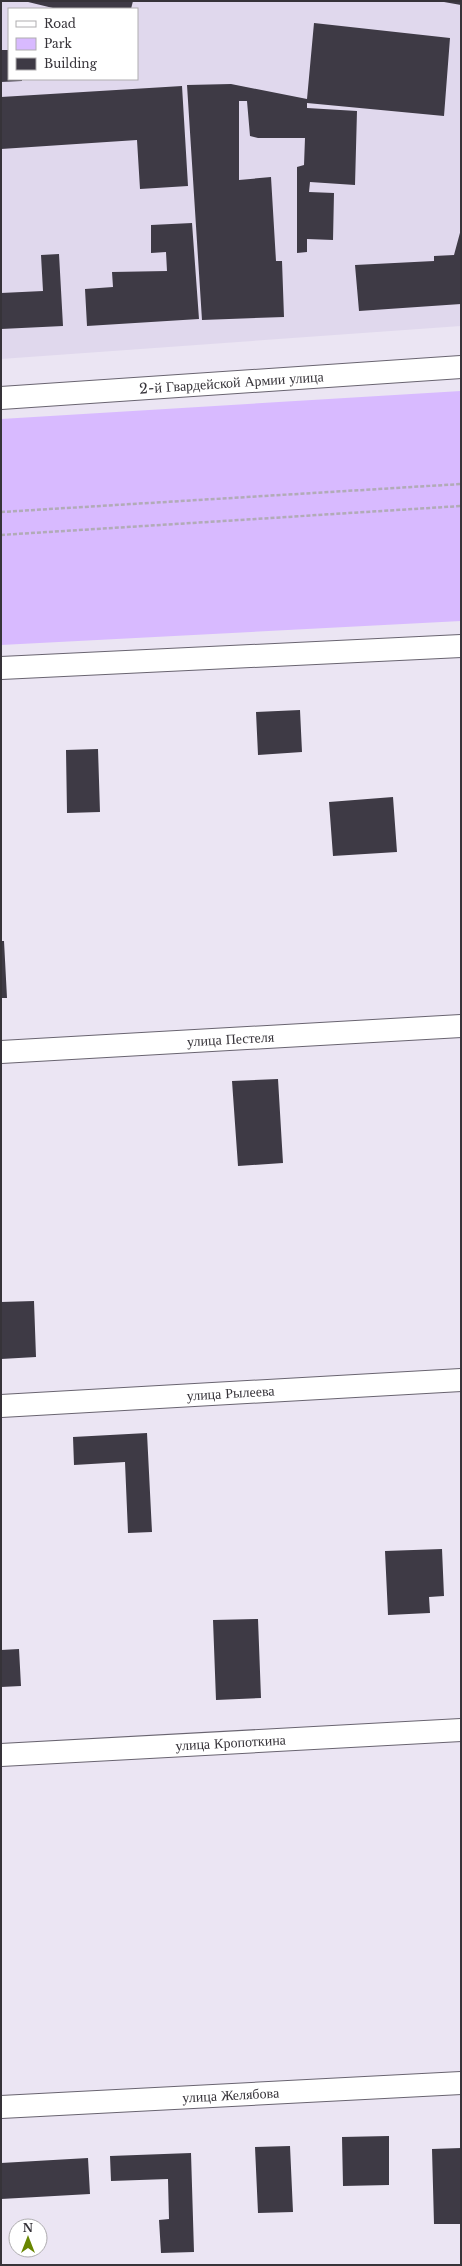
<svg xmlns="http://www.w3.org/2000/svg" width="462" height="2266" font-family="'Libre Baskerville',serif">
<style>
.built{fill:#e0d8ed;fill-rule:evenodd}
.green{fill:#d8baff}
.building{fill:#3e3a45}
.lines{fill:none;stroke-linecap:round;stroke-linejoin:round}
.street-casing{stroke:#696470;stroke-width:24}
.secondary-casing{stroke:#696470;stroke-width:24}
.path{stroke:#b1abb7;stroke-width:2.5;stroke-dasharray:4 2;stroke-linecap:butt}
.street{stroke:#fff;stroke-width:22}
.secondary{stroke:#fff;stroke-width:22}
.labels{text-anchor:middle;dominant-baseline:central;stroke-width:4;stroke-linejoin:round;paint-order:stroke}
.street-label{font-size:14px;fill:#363339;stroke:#fff}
</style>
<rect width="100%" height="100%" fill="#ebe5f3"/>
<path class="built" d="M1,1H461V326L1,359ZM9,9H137V79H9Z"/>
<path class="green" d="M461,391V621L1,645V419Z"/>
<path class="building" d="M24,1H133L131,9H57Z
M444,1H461V5L444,2Z
M314,23L450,38L444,116L307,103V108L357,111L355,185L310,182L309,192L334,193L333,240L307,239V252L297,253V167L304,165L305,138H258L250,136L247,101H239V180L271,177L276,261H282L284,317L202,320L187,85L231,84L307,99Z
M1,50H9V79H22V81L1,82Z
M182,86L188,186L140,189L137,140L1,149V97Z
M192,223L199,319L87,326L85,289L113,287L112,272L167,271L166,252L151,253V225Z
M461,229V304L359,311L355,265L434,261V256L454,255Z
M59,254L63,326L1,329V293L43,291L41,255Z
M300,710L302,752L258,755L256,712Z
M98,749L100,812L67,813L66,750Z
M393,797L397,852L333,856L329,802Z
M1,941H4L7,998H1Z
M278,1079L283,1163L238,1166L232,1081Z
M34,1301L36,1357L1,1359V1302Z
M147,1433L152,1532L128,1533L125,1462L74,1465L73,1437Z
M442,1549L444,1596L429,1597L430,1613L388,1615L385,1551Z
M258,1619L261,1698L216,1700L213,1620Z
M19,1649L21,1686L1,1687V1650Z
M389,2136V2185L343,2186L342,2137Z
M290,2146L293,2212L258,2213L255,2147Z
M461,2148V2224H434L432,2149Z
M191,2153L194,2252L161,2253L159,2220L169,2219L168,2179L111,2181L110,2156Z
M88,2158L90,2194L1,2199V2163Z"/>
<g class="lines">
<defs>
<g id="street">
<path id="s1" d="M1,1052L461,1026"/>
<path id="s2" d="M1,1406L461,1380"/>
<path id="s3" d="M1,1755L461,1730"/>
<path id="s4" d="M1,2107L461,2083"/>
</g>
<g id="secondary">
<path id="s5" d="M1,398L461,367"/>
<path d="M1,668L461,646"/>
</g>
</defs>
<use href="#street" class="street-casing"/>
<use href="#secondary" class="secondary-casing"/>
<path class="path" d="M1,512L461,484
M1,535L461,506"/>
<use href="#street" class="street"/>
<use href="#secondary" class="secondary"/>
</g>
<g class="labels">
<g class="street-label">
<text stroke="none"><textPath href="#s5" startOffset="231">2-й Гвардейской Армии улица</textPath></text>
<text stroke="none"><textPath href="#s1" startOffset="230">улица Пестеля</textPath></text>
<text stroke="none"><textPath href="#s2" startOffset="230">улица Рылеева</textPath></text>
<text stroke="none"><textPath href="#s3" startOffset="230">улица Кропоткина</textPath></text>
<text stroke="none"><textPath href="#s4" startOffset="230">улица Желябова</textPath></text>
</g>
</g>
<rect width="462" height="2266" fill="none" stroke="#363339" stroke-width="4"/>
<rect x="8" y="8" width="130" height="72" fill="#ffffff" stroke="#afadb0"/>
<rect x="16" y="21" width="20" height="6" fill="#ffffff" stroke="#afadb0"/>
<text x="44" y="28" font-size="12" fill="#363339">Road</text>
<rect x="16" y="38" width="20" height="12" fill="#d8baff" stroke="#afadb0"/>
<text x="44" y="48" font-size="12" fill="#363339">Park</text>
<rect x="16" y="58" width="20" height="12" fill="#3e3a45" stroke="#afadb0"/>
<text x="44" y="68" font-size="12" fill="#363339">Building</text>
<g transform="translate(28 2238)"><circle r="19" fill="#ffffff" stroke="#afadb0"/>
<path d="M0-3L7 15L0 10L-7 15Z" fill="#688600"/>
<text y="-6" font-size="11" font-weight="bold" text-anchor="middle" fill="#363339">N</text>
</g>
</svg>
